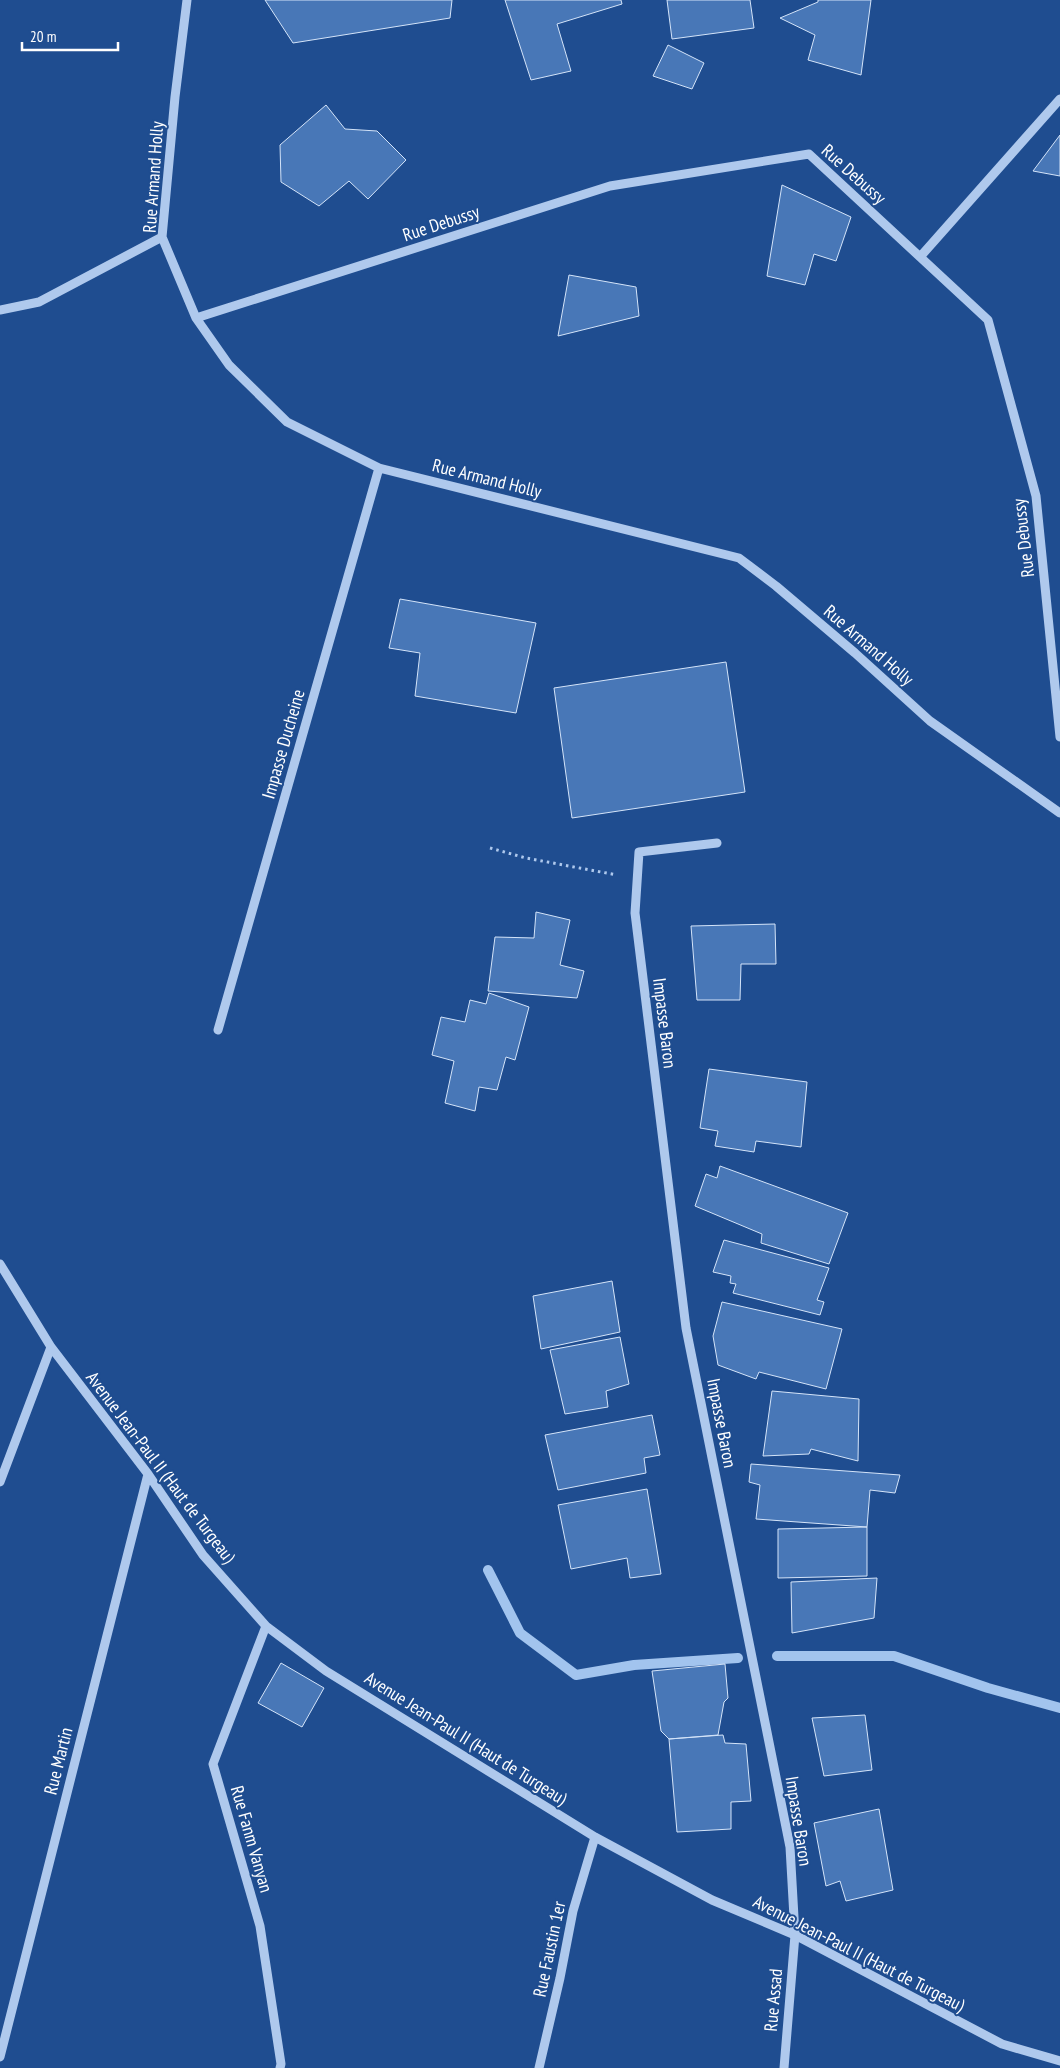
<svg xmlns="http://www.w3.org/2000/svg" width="1060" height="2068" font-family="'PT Sans Narrow',sans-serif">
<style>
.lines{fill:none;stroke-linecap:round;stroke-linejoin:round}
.stream{stroke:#a2c4ee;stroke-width:10}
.building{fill:#4877b7;stroke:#d4e4f9}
.path{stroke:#afc9ed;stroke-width:3;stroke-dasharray:2.5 4;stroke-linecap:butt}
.minor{stroke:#afc9ed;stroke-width:9}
.labels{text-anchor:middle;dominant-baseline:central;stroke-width:4;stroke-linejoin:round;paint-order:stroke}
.street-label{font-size:18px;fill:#fff;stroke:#1f4d90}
</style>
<rect width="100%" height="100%" fill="#1f4d90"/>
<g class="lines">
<path class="stream" d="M488,1570L520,1633L576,1675L634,1665L738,1658
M777,1656H894L988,1688L1060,1708"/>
</g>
<path class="building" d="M265,0H452L450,18L293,43Z
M505,0H621L622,4L557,24L571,71L531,80Z
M667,0H750L754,28L672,39Z
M818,0H871L861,75L808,60L815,35L780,18L818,2Z
M668,45L704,63L692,89L653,76Z
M326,105L345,129L377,131L406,160L368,199L349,181L319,206L281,182L280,145Z
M1060,135V176L1033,171Z
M782,185L851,217L836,261L814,254L805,285L767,276Z
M569,275L636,287L639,316L558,336Z
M400,599L536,623L516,713L415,696L420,653L389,648Z
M726,662L745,792L572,818L554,688Z
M536,912L570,920L560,965L584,971L577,998L488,991L495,937L534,938Z
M775,924L776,964H741L740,1000H697L691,926Z
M489,993L529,1007L515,1060L506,1057L497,1090L479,1087L475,1111L445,1103L454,1061L432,1055L441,1017L465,1022L470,1000L486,1004Z
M709,1069L807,1082L801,1147L756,1141L754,1152L715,1146L718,1131L700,1128Z
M720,1166L848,1213L829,1264L761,1243L762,1234L695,1206L706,1174L717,1178Z
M724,1240L829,1268L817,1300L824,1302L820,1315L733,1293L736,1284L730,1283L731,1276L713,1272Z
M612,1281L620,1332L541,1349L533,1296Z
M722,1302L842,1329L826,1389L759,1372L756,1379L718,1365L713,1336Z
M620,1337L629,1384L606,1391L608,1407L565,1414L550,1350Z
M772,1391L859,1399L858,1461L811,1449L809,1454L763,1456Z
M652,1415L660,1455L644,1458L646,1473L558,1490L545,1435Z
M751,1464L900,1475L895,1493L870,1490L867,1527L756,1519L760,1485L749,1482Z
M647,1489L661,1574L630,1578L627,1558L571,1569L558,1505Z
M867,1527V1576L778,1578V1529Z
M877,1578L874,1618L792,1633L791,1582Z
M281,1663L324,1688L302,1727L258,1703Z
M725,1664L728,1698L724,1702L718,1735L669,1739L661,1731L652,1671Z
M865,1715L872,1770L824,1776L812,1718Z
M723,1735L725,1743L746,1744L751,1801L731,1802V1829L677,1832L669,1739Z
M879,1809L893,1890L846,1901L840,1881L826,1886L814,1823Z"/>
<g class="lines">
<path class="path" d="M490,848L526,858L617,875"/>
<path class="minor" d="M187,0L175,97L162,237L196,318L229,365L287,422L379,468L739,558L776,586L855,653L930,721L1060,813
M920,257L1060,99
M0,310L39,302L162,237
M196,318L610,186L809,154L988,320L1036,496L1060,737
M717,843L639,852L635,913L686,1328L790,1847L795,1935L784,2068
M218,1030L379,468
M0,1264L51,1347L148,1474L203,1555L266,1626L326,1671L595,1837L712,1900L795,1935L1002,2044L1060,2061
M0,1482L51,1347
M266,1626L213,1764L260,1926L281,2064L280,2068
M0,2057L148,1474
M539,2068L560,1978L573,1911L595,1837"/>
</g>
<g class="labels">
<g class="street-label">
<text transform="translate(854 174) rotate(42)">Rue Debussy</text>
<text transform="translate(153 177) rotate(-86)">Rue Armand Holly</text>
<text transform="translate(441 223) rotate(-18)">Rue Debussy</text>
<text transform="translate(487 478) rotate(14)">Rue Armand Holly</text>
<text transform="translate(1023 538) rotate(-97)">Rue Debussy</text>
<text transform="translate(869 645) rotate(41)">Rue Armand Holly</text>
<text transform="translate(283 744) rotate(-74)">Impasse Ducheine</text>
<text transform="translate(665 1023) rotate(83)">Impasse Baron</text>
<text transform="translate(722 1423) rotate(79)">Impasse Baron</text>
<text transform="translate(161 1467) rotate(53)">Avenue Jean-Paul II (Haut de Turgeau)</text>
<text transform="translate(466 1738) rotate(32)">Avenue Jean-Paul II (Haut de Turgeau)</text>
<text transform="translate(58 1761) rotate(-76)">Rue Martin</text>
<text transform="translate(799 1821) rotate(81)">Impasse Baron</text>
<text transform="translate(252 1839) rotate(74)">Rue Fanm Vanyan</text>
<text transform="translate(549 1949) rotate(-78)">Rue Faustin 1er</text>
<text transform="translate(859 1953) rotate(27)">Avenue Jean-Paul II (Haut de Turgeau)</text>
<text transform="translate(773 2000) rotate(-85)">Rue Assad</text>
</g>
</g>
<path d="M22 42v8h96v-8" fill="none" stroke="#ffffff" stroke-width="2.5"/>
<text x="30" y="42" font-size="15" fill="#ffffff" stroke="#1f4d90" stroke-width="4" paint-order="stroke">20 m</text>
</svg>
